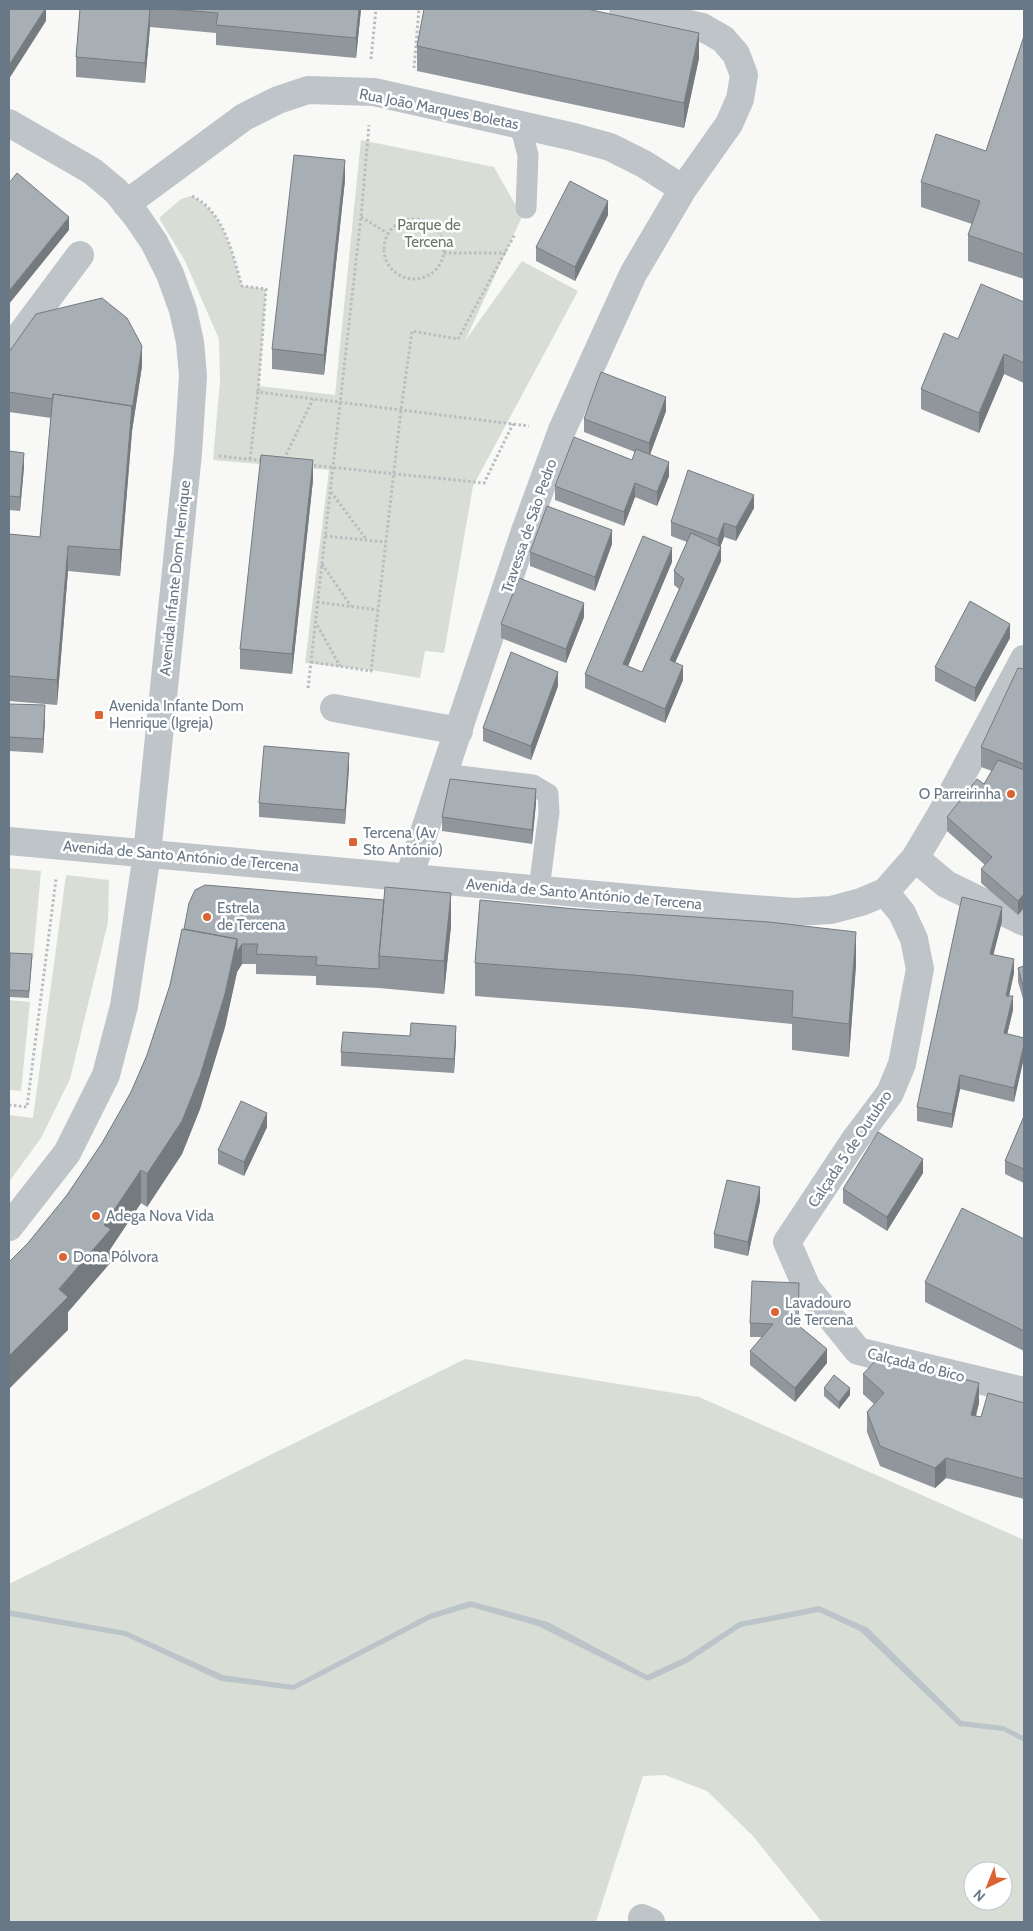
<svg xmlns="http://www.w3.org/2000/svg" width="1033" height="1931" font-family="Cabin,sans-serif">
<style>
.green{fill:#d8ddd6;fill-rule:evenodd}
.water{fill:#bac4c9}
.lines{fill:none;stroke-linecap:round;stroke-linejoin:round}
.path{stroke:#babdc0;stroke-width:3;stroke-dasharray:2.5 2.5;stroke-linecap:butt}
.lane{stroke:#bfc4c8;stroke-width:21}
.street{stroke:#bfc4c8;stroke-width:28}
.wall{fill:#90969c}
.shaded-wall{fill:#757a7f}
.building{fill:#a7afb5;stroke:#757a7f}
.poi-dot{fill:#db6334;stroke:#fff;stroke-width:2}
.labels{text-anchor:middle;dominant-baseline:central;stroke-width:5;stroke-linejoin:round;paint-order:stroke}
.street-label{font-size:15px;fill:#697886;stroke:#fff}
.park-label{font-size:15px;fill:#667864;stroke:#fff}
.poi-label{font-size:15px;fill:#697886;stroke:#fff;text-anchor:start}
</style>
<rect width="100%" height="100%" fill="#f8f9f6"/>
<path class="green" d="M361,140L494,167L515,204L526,208L465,341L522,261L578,291L473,486L444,653L425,651L420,678L371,670L305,663L329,470L213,460L220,381L219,339L185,261L159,218L181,199L191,196C225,212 231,253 242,286L266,289L259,386L335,395Z
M9,868L41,871L33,960L9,958Z
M66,875L109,880L108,922L70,1079L41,1138L9,1182V1115L33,1118Z
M9,1000L30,1002L21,1091L9,1090Z
M465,1359L699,1397L1024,1540V1922H822L753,1836L707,1791L665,1775L643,1776L596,1922H9V1584ZM973,1871H1003V1901H973Z"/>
<path class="water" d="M470,1601L548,1622L647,1675L684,1658L739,1622L819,1606L868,1628L962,1721L1003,1726L1024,1736V1742L1003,1731L959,1726L860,1631L819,1612L741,1627L687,1663L648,1681L538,1626L471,1607L431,1619L294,1690L221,1681L125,1636L9,1616V1610L126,1631L223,1675L293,1685L429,1614Z"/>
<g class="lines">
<path class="path" d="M371,59L376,9
M414,68L419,9
M192,196C225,212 232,254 242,286L266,289L258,392
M361,217L387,233
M384 249a30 30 0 1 1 60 0a30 30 0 1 1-60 0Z
M444,253H506
M219,456L265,461
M250,459L258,392L529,426
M284,459L313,399
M309,465L484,483L513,424
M331,492L366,539
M325,536L386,542
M322,564L351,606
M317,602L378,610
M315,621L340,666
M311,662L371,671L401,410L412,331L458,339L515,234
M308,688L361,217L369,125
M9,1105L27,1107L56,879"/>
<path class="lane" d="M520,125L528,155L526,208
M443,774L533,785L548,794L549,812L539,889"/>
<path class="street" d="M9,123L92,171L116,191L137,217L154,242L170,274L183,310L190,342L193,376L188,453L147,854L124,1006L106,1075L67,1153L9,1227
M126,204L244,117L278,100L308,90L374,92L574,137L610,147L644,164L683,189
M9,350L80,255
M334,708L459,731
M9,841L729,907L794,912L831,910L861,902L885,892L915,858L940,816L1024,659
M915,858L946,884L1024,922
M409,877L525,531L562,430L633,274L683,189L729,124L740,99L744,75L736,54L723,39L702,27L623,9
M885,892L902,913L914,939L920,969L902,1064L890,1093L854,1141L787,1242L807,1288L858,1351L1024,1391
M642,1918L651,1922"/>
</g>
<path class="wall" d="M80,9H361L356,58L216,45V33L150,27L145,83L76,77V57Z
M1024,36V279L968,261V235L972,224L921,207V182L986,151Z
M417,46L699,58L684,128L417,71Z
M345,180L324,375L272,369V349Z
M608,215L575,281L536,261V247Z
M1024,302V383L1004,374L979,433L921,409V389L958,339Z
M9,352L142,366L132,431L120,576L68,571L57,705L9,701V534L40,537L51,418L9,412Z
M666,411L650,455L669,476L657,506L635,497L624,526L555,500V486L632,460L635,452L584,432V419Z
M9,451L24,467L20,511L9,510Z
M313,480L292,674L240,669V649Z
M754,508L736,541L724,537L720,547L721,561L675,662L683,680L665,723L585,688V674L672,562L628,666L642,672L679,589L674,585V571L687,542L671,536V522Z
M612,544L595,591L530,566V552Z
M584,617L566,663L501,638V624Z
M1010,638L975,702L935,681V667Z
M1024,669V908L1018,915L981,883V869L985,865L947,831V817L984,784L992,771L981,767V747Z
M558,686L531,760L483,741V728Z
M9,704L45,719L43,753L9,751Z
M349,767L345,824L259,817V803Z
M536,803L532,844L442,831V817Z
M1002,921L993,955L1014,973L1009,996L1013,1010L1007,1034L1024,1038L1014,1102L960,1089L952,1128L917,1121V1107Z
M451,926L444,994L379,988L316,985V976L256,974V964H242L237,972L225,1027L200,1109L182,1154L147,1207L141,1203L111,1248V1262L68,1312V1330L28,1243L67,1195L102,1143L131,1092L147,1055L170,985L182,929Z
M32,961L29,998L9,997V963Z
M475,963L856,965L849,1057L792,1050V1024L634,1008L475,996Z
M1024,966V1002L1018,982V968Z
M456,1040L454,1073L341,1066V1052Z
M1024,1116V1183L1005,1174V1161Z
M267,1127L244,1176L218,1164V1150Z
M923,1173L887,1231L843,1203V1189Z
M760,1201L748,1256L714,1248V1234Z
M1024,1239V1351L925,1302V1282Z
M750,1323L798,1325L827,1363L795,1402L750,1365V1351L762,1337H750Z
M863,1374L979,1403L976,1416L981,1417L1024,1403V1499L946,1478L935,1488L880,1466L867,1432V1412L874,1404L863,1394Z
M824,1388L850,1395L839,1409L824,1396Z"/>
<path class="shaded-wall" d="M45,9H46V21L9,79V65Z
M150,9V27L145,83V63Z
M359,9H361L356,58V38Z
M699,33V58L684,128V103Z
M345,160V180L324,375V355Z
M608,201V215L575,281V267Z
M69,217V230L9,304V291Z
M142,346V366L132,431L120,576V550L132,406Z
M1004,354V374L979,433V413Z
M666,397V411L649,457V443Z
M24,453V467L20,511V497Z
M313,460V480L292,674V654Z
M669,462V476L657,506V492Z
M635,483V497L624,526V512Z
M754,495V508L736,541V527Z
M724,523V537L718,553V539Z
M612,530V544L595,591V577Z
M68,546V571L57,705V680Z
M721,547V561L670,674V660Z
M672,548V562L623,678V664Z
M584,603V617L566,663V649Z
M1010,624V638L975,702V688Z
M683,666V680L665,723V709Z
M558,672V686L531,760V746Z
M45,705V719L43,753V739Z
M349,753V767L345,824V810Z
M536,789V803L532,844V830Z
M451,893V926L444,994V961Z
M1024,894V908L1018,915V901Z
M1002,907V921L990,968V954Z
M856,932V965L849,1057V1024Z
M237,939L242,944V964L237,972L225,1027L200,1109L182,1154L147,1207V1174Z
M1014,959V973L1006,1010V996Z
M1013,996V1010L1004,1047V1033Z
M456,1026V1040L454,1073V1059Z
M1024,1044V1058L1014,1102V1088Z
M960,1075V1089L952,1128V1114Z
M267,1113V1127L244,1176V1162Z
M923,1159V1173L887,1231V1217Z
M141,1170V1203L111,1248V1262L68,1312V1330L9,1389V1356L59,1289Z
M760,1187V1201L748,1256V1242Z
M827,1349V1363L795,1402V1388Z
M979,1383V1403L971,1435V1415Z
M850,1388V1395L839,1409V1402Z
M946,1458V1478L935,1488V1468Z"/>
<path class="building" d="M9,9H45L9,65Z
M80,9H150L145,63L76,57Z
M168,9H359L356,38L216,25L218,13Z
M424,9H587L699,33L684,103L417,46Z
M1024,36V254L968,235L980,201L921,182L936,134L986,151Z
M294,155L345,160L324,355L272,349Z
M17,173L69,217L9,291V183Z
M570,181L608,201L575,267L536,247Z
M981,284L1024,302V318L1023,321H1024V363L1004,354L979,413L921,389L944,333L958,339Z
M102,298L127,318L142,346L132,411V406L53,394V399L9,392V352L36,314Z
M601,372L666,397L649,443L584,419Z
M53,394L132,406L120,550L68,546L57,680L9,676V534L40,537Z
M574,437L632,460L636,449L669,462L657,492L635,483L624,512L555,486Z
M9,451L24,453L20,497L9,496Z
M261,455L313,460L292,654L240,649Z
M688,470L754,495L736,527L724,523L718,539L671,522Z
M547,506L612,530L595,577L530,552Z
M691,533L721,547L670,660L683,666L665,709L585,674L643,536L672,548L623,664L642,672L684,579L674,571Z
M519,578L584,603L566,649L501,624Z
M970,601L1010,624L975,688L935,667Z
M511,652L558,672L531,746L483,728Z
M1018,668L1024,669V764L981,747Z
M9,704L45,705L43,739L9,737Z
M264,746L349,753L345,810L259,803Z
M998,760L1024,770V894L1018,901L981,869L992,857L947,817L977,779L984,784Z
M450,779L536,789L532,830L442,817Z
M205,885L384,900L379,956V969L316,965L317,957L256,954L258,944H242L237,952V939L184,929L189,903L195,890Z
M385,887L451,893L444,961L379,956Z
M962,897L1002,907L990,954L1014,959L1006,996H1013L1004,1033L1024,1038V1044L1014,1088L960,1075L952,1114L917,1107Z
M480,900L576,909L769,922L856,932L849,1024L792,1017L793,991L634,975L475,963Z
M182,929L237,939L225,994L200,1076L182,1121L147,1174L141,1170L104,1225L111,1229L59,1289L68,1297L9,1356V1262L28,1243L67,1195L102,1143L131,1092L147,1055L170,985Z
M10,953L32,954L29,991L9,990Z
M1024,966V989L1018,968Z
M411,1023L456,1026L454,1059L341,1052L343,1032L410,1036Z
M241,1101L267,1113L244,1162L218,1150Z
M1024,1116V1169L1005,1161Z
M878,1132L923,1159L887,1217L843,1189Z
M727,1180L760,1187L748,1242L714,1234Z
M962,1208L1024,1239V1331L925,1282Z
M752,1281L799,1283L798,1325L827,1349L795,1388L750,1351L773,1324L750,1323Z
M879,1357L979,1383L971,1415L981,1417L988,1393L1024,1403V1479L946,1458L935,1468L880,1446L867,1412L884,1393L863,1374Z
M834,1375L850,1388L839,1402L824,1388Z"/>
<g class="poi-dot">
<rect x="94" y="710" width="10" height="10" rx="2.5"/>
<circle cx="1011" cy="794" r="5"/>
<rect x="348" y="837" width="10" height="10" rx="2.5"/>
<circle cx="207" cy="917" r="5"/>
<circle cx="96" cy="1216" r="5"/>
<circle cx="63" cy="1257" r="5"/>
<circle cx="775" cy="1312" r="5"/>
</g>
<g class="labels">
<g class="street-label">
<text transform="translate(439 109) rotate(11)">Rua João Marques Boletas</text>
<text transform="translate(529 526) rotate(-71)">Travessa de São Pedro</text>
<text transform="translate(175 578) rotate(-84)">Avenida Infante Dom Henrique</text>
<text transform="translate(181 856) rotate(5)">Avenida de Santo António de Tercena</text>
<text transform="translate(584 894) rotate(5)">Avenida de Santo António de Tercena</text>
<text transform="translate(850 1149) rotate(-56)">Calçada 5 de Outubro</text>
<text transform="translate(916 1365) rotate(14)">Calçada do Bico</text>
</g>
<g class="park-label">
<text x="429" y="225">Parque de<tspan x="429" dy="17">Tercena</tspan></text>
</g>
<g class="poi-label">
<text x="109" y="706">Avenida Infante Dom<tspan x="109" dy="17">Henrique (Igreja)</tspan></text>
<text x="1001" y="794" text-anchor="end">O Parreirinha</text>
<text x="363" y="833">Tercena (Av<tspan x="363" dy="17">Sto António)</tspan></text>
<text x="217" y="908">Estrela<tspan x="217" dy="17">de Tercena</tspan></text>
<text x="106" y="1216">Adega Nova Vida</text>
<text x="73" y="1257">Dona Pólvora</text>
<text x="785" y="1303">Lavadouro<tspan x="785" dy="17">de Tercena</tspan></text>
</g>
</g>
<rect width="1033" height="1931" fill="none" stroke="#697886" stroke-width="20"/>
<g transform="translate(988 1886) rotate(223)"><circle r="24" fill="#ffffff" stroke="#c3c9cf"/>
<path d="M0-4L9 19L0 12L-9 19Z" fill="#db6334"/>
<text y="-8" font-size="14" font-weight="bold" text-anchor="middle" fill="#697886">N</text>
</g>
</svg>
